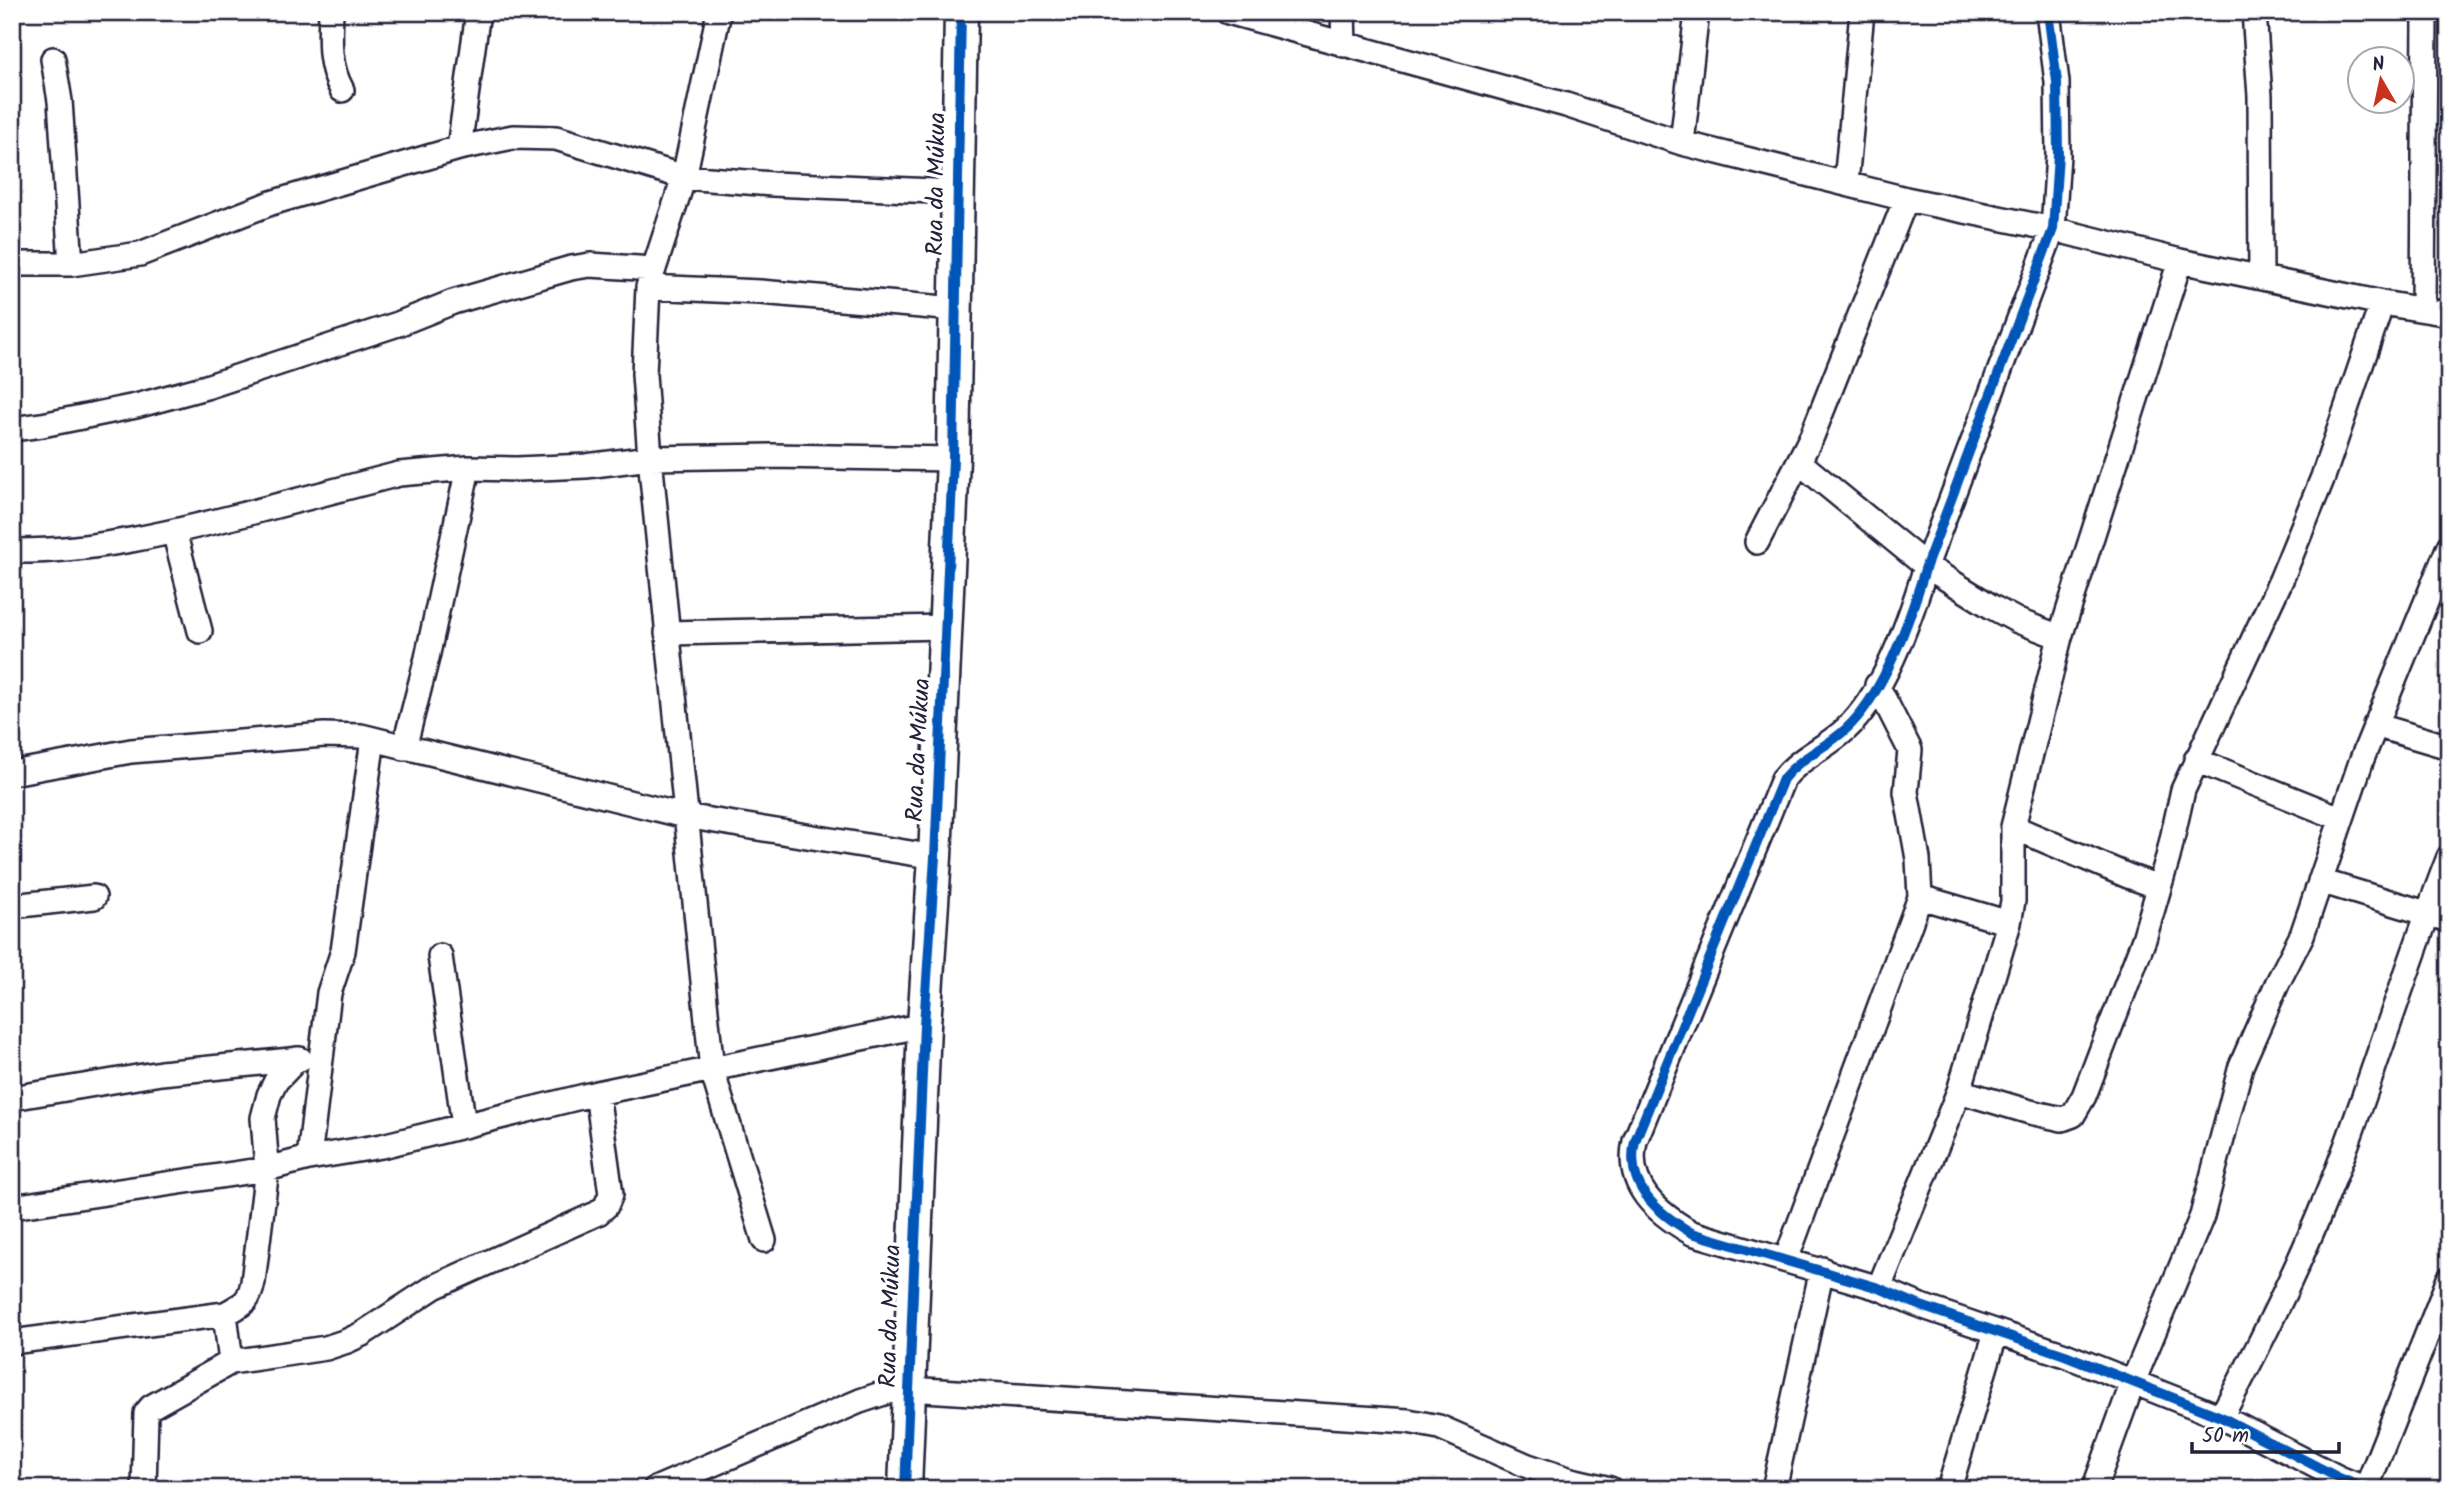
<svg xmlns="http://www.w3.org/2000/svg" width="2461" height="1501" font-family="Kalam,sans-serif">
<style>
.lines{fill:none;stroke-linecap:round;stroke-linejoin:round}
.street-casing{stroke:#22223b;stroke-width:28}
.secondary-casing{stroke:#22223b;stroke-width:37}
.street{stroke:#fff;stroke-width:23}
.secondary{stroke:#fff;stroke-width:32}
.cycleway-casing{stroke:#fff;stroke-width:15}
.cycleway{stroke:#0057b8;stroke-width:10}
.labels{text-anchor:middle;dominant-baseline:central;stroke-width:7;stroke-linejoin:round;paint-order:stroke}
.street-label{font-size:24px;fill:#22223b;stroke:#fff}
</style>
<rect width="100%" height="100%" fill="#fff"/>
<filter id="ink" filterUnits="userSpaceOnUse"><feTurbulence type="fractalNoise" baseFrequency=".0143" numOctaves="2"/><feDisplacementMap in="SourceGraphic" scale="14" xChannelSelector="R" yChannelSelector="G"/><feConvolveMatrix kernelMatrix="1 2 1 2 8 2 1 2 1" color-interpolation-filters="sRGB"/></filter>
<g filter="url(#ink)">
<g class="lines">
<defs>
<path id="street" d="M331,12C330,40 328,65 342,90
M719,12L684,177L648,287L644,374L650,458L712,1070L764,1240
M1228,12L1566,105L1682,143L1906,199L2053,229L2180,261L2382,303L2449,314
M1343,12L1344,45
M2048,12L2057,82L2058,155L2053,229L1926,566C1911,617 1885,693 1846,729C1826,748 1800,757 1783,779L1635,1141C1625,1186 1656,1212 1692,1233L1879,1288L1921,1306L2065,1355L2221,1417L2339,1478L2366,1489
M2254,12L2260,96L2261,278
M53,59L60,101L71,264
M1682,143L1697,12
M459,148L478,12
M1846,183L1862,12
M12,264H71L140,254L271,203L459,148L513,137L556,138L684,177L772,184L957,192
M648,287L760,292L956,309
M2423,309L2425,12
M12,429L42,425L136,406L206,387L398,324L453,302L571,268L590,265L654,269
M1799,462L1926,566L1992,607L2018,621L2060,637
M174,531L200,631
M1757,542L1812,436L1906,199
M12,551C93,552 171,533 249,513C299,500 349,487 399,474L468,468L517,469L586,466L650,458L772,456L953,459
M667,633L945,627
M2375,725L2449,747
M404,748L427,658L468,468
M2196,760L2340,818
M12,773L131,751L324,735L361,736L685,816L935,857
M2013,827L2128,876L2159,887
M2320,881L2449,920
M1920,897L2009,923
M12,906L94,897
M440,956L464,1126
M1959,1091L2030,1112L2062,1119L2073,1115L2084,1096L2144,939L2168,857L2183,790L2281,580L2323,477L2382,303
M12,1098L161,1073L300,1059
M309,1158L329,993L343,951L373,739
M12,1207L267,1169L309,1158L382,1146L597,1093L924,1025
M1786,1260L1920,897L1918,859L1906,792L1910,750L1877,685
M1879,1288L1959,1091L2009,923L2013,901V827L2060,637L2180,261
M12,1342L225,1314C243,1304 249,1303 253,1282L267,1169L263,1118L269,1095L276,1081L297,1059
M231,1362L326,1348L347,1341L362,1334L434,1287L598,1213L606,1206L611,1194L597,1093
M2221,1417C2268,1331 2310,1243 2344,1152C2380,1054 2411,954 2449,857
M144,1489L146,1413L151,1407L231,1362L225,1314
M655,1489L860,1401L887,1392L909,1389L1408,1421L1439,1427L1528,1466L1571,1480L1610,1489
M1774,1489L1822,1269
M1949,1489L1996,1332
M2094,1489L2133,1382L2202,1216L2241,1066L2277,984L2302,935L2362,759L2449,546
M2366,1489L2449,1279"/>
<path id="secondary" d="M905,1489L924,1025L935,857L953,459L961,12"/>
</defs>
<use href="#street" class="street-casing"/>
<use href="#secondary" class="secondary-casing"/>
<use href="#street" class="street"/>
<use href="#secondary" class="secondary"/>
<defs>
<path id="cycleway" d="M2048,12L2057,82L2058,155L2053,229L1926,566C1911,617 1885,693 1846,729C1826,748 1800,757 1783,779L1635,1141C1625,1186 1656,1212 1692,1233L1879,1288L1921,1306L2065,1355L2221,1417L2339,1478L2366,1489
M905,1489L924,1025L935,857L953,459L961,12"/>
</defs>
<use href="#cycleway" class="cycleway-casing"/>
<use href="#cycleway" class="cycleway"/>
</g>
</g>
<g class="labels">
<g class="street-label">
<text transform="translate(937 184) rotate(-89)">Rua da Múkua</text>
<text transform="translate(919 750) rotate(-87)">Rua da Múkua</text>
<text transform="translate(891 1316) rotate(-88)">Rua da Múkua</text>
</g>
</g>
<rect width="2461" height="1501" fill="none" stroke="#fff" stroke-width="42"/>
<rect x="21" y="21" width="2419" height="1459" fill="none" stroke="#22223b" stroke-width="2.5" filter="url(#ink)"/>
<g transform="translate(2381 80) rotate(351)"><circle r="33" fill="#ffffff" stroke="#a7a7b1" stroke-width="2"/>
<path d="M0-5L12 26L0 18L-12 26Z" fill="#c8321e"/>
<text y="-10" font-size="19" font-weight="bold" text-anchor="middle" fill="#22223b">N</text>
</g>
<path d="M2192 1442v10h147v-10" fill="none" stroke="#22223b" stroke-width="3.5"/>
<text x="2202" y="1442" font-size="21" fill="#22223b" stroke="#ffffff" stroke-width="5" paint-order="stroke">50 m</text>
</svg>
